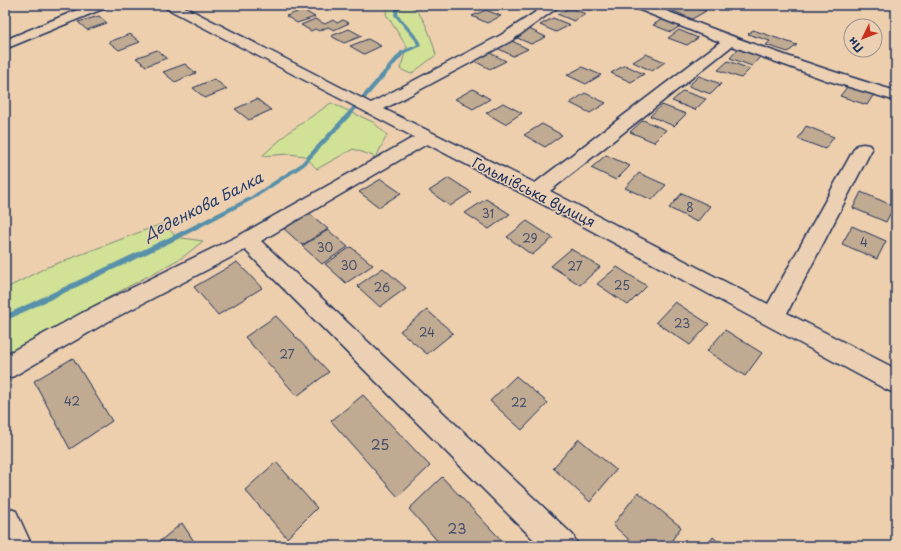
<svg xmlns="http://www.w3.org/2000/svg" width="901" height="551" font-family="'Playpen Sans',sans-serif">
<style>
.green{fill:#d1e195;stroke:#76887a}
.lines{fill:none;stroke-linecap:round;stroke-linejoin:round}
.stream{fill:#5890a9;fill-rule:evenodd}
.building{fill:#c0aa91;stroke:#1b2f5e}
.minor-casing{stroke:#1b2f5e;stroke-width:3}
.minor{fill:#ecd0b3;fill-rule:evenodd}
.labels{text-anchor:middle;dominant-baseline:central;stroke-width:3;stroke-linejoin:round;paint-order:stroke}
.number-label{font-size:12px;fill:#444e6b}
.street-label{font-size:14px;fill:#1b2f5e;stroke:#ecd0b3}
.near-number-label{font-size:14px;fill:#444e6b}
.water-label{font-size:15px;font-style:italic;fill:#253f6a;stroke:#ecd0b3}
</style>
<rect width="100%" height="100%" fill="#edcfad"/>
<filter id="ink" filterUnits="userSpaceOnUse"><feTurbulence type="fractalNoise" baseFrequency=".025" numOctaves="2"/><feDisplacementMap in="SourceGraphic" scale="8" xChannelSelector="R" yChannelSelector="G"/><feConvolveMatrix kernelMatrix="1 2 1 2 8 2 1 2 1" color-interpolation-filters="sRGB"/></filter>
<g filter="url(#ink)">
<path class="green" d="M388,5C394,5 402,4 407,5C424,10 432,40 436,55L411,74L400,69L407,47L386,14Z
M331,103L373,122L387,135L376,157L353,149L317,169L305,156L289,154L262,156L289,132Z
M164,223L176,237L203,241L183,257L102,301L5,358V289L45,268Z"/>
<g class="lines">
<path class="stream" d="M396,5H400L398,15L419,39L421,46L405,53L353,113L304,166L254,199L178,239L5,321V315L174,235L250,197L300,164L349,111L401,51L417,45L415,40L394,15Z"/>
</g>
<path class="building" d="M448,5H467L457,9Z
M579,5H598L589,10L577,6Z
M682,5H689L706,11L692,19L671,10Z
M570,8L586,14L574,21L557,14Z
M303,10L315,17L297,23L286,16Z
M486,10L501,16L487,23L472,16Z
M99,16L107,23L87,30L78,22Z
M553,18L570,25L556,32L540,25Z
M664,18L682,25L671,32L653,25Z
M315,19L325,24L333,20L337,23L343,20L349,23L334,30L328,27L319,31L315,29L311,31L301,25Z
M349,29L362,36L344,43L331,36Z
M529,29L546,37L531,44L515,37Z
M679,30L698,38L687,45L668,38Z
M753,30L797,45L788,52L766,45L770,41L748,34Z
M130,34L140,42L119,50L109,42Z
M368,39L381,46L364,54L350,46Z
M512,41L528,49L513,56L497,48Z
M738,49L760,57L752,66L730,58Z
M157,50L167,58L146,66L136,58Z
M490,53L506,61L490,69L474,61Z
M646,54L665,62L652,71L633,62Z
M728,61L750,69L741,78L718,70Z
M185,64L196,73L175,82L163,72Z
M625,65L644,74L631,82L611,73Z
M582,67L601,75L586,84L567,75Z
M699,76L721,84L711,94L688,86Z
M214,79L227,89L205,98L193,88Z
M848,86L874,94L867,105L840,96Z
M473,89L490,99L473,109L455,99Z
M683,91L706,99L695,110L672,101Z
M585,93L606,103L590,113L570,103Z
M257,99L271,110L249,120L235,109Z
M503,103L522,113L505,124L486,113Z
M662,105L686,114L674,126L650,116Z
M643,120L666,130L654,142L630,132Z
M542,124L562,135L545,147L524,135Z
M806,126L834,137L825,149L798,139Z
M606,155L630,166L616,180L591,168Z
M639,173L666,185L652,200L625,188Z
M449,178L471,192L450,206L429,191Z
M381,179L401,193L379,207L359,192Z
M861,192L894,206L886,222L853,208Z
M682,193L710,206L697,222L669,208Z
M486,199L510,214L489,229L465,213Z
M309,213L328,229L302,245L283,228Z
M527,221L553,238L532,255L507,237Z
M852,226L886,241L877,259L842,244Z
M328,230L348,247L322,264L302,246Z
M351,247L373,265L346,283L325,264Z
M571,249L600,267L580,285L551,266Z
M237,262L262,288L218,315L194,287Z
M617,267L647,286L628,305L597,284Z
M383,268L406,288L380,307L357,286Z
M675,302L709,324L690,345L656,322Z
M427,310L453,333L427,354L400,331Z
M276,316L329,372L297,396L245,337Z
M725,330L762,353L745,376L707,351Z
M73,358L112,421L70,449L34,381Z
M516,376L548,403L522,430L490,401Z
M363,395L430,466L398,497L331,421Z
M579,439L616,470L590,502L553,468Z
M276,462L317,508L287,538L245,490Z
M442,477L507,546H442L409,509Z
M638,492L681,527L668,546H636L613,525Z
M182,523L197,546H154Z
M713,537L723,546H707Z"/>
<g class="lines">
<defs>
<path id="minor" d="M89,5H106L105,8L5,49V40Z
M165,5H181L371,103L501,35L546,5H561L511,41L384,109L535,183L720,42L635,8L634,5H651C732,37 813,67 896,91V101L826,80L732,46L550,191L768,304L854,149L857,145L863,144L869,145L872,149L787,313L896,369V393L887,390L529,197L427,144L261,241L573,535L578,546H540L245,250L109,321L14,376L5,379V355L93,307L240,235L414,137L166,8Z
M5,507L16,511L32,546H5Z"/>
</defs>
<use href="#minor" class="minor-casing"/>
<use href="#minor" class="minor"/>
</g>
</g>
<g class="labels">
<g class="number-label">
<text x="690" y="207">8</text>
<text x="488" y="213">31</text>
<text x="530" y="238">29</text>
<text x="864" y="242">4</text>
<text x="325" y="247">30</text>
<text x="349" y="265">30</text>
<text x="575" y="266">27</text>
<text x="622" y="285">25</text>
<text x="382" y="287">26</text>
<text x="682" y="323">23</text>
<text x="427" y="332">24</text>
<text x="287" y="354">27</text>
<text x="72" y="401">42</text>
<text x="519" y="402">22</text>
</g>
<g class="street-label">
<text transform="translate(534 192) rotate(27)">Гольмівська вулиця</text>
</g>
<g class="near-number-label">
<text x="380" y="444">25</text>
<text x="457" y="528">23</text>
</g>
<g class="water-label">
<text transform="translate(203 205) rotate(-27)">Деденкова Балка</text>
</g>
</g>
<rect width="901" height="551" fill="none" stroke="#ecd0b3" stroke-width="20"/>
<rect x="10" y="10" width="881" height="531" fill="none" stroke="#1b2f5e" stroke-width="1.5" filter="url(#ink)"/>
<g transform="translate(863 38) rotate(227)"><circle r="19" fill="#ecd0b3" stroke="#989091"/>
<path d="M0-3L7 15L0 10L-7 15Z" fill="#c8321e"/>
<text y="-6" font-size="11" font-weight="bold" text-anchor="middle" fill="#1b2f5e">Пн</text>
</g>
</svg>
